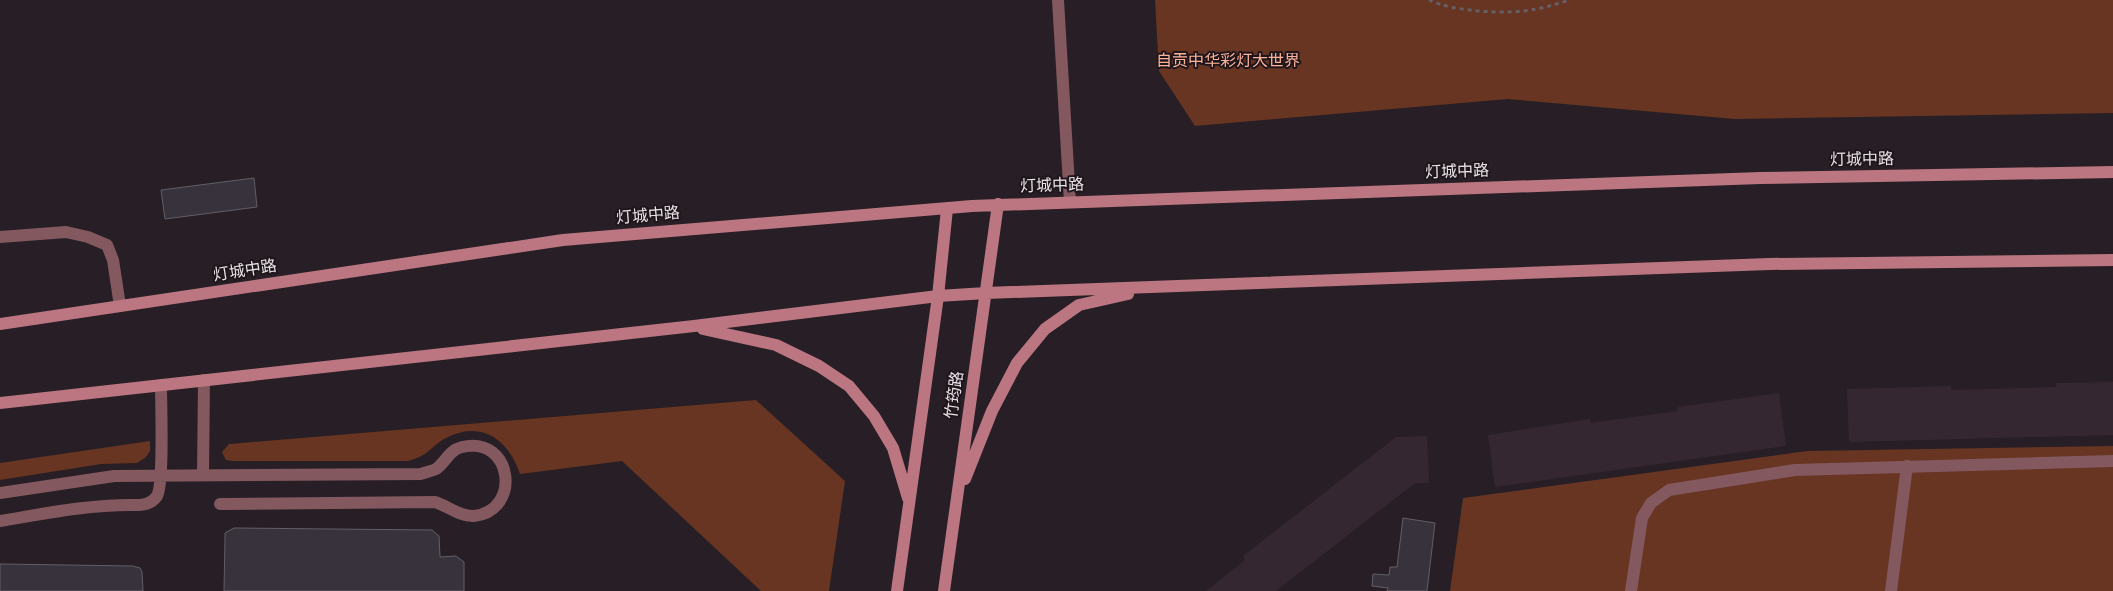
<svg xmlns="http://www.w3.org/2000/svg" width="2113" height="591" font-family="'Sofia Sans Condensed','Noto Sans SC',sans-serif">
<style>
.built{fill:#352731}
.green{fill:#673522}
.building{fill:#37323b;stroke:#625e67}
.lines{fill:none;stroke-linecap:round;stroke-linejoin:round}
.path{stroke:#655e63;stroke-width:3;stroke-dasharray:4 4;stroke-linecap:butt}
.lane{stroke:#83585f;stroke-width:12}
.secondary{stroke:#bb7681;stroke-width:12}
.labels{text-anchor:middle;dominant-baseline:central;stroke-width:4;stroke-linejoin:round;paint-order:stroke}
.park-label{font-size:16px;fill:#feb399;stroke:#1e161b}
.street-label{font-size:16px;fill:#e8e2e6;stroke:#1e161b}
</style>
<rect width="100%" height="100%" fill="#271f25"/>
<path class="built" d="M2113,382V435L1849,442L1847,389L1951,386V390L2056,387L2057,383Z
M1779,393L1786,446L1495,487L1488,435L1590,419V423L1678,411V407Z
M1427,436L1429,483H1415L1276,591H1206L1245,560L1243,556L1396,437Z"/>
<path class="green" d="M1155,0H2113V113L1735,119L1508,99L1195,126L1159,71Z
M756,400L845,481L829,591H761L622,461L520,474C509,441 483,420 448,437C431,445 431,455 408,461H233L226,460L222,452L229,444Z
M150,441V451L146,457L137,463L101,464L0,480V463Z
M2113,446V591H1450L1463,498L1807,451Z"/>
<path class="building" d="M254,178L257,207L165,219L161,190Z
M1403,518L1435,523L1427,591H1387L1388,588L1372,586L1373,574L1389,575L1390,567H1397Z
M234,528L432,530L439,536L440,557L456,556L464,562V591H224L225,538V533Z
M0,564L133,566L140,568L142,572L143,591H0Z"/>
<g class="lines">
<path class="path" d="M1429,0C1454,12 1509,15 1536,9C1548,7 1559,3 1570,0"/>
<path class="lane" d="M1058,0L1070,202
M0,237L66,232L88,237L107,245L113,260L120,306
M203,475L204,380
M0,493L114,476L421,474C426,472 432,471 436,469C446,462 449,450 462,447C513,435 522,511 474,516C460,517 448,506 435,502L220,504
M0,521C43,514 86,505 130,505C140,505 150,506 157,496C164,484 161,404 161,385
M1631,591L1642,518L1651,503L1669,490L1795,470L2113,461
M1891,591L1907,466"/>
<path class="secondary" d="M0,324L563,240L972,206L1760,178L2113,172
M703,329L776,345L819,366L849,386L874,416L893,448L908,498
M0,403L694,326L938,296L986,293L1769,264L2113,260
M965,479L992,411L1017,363L1045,329L1079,305L1128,294
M897,591L938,296L947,209
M944,591L998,204"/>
</g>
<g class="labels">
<g class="park-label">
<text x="1228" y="61">自贡中华彩灯大世界</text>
</g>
<g class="street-label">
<text transform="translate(1862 160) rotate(-1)">灯城中路</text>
<text transform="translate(1457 172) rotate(-2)">灯城中路</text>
<text transform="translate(1052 186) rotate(-2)">灯城中路</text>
<text transform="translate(648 216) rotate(-5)">灯城中路</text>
<text transform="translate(245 271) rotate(-9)">灯城中路</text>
<text transform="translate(955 395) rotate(-82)">竹筠路</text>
</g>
</g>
</svg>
